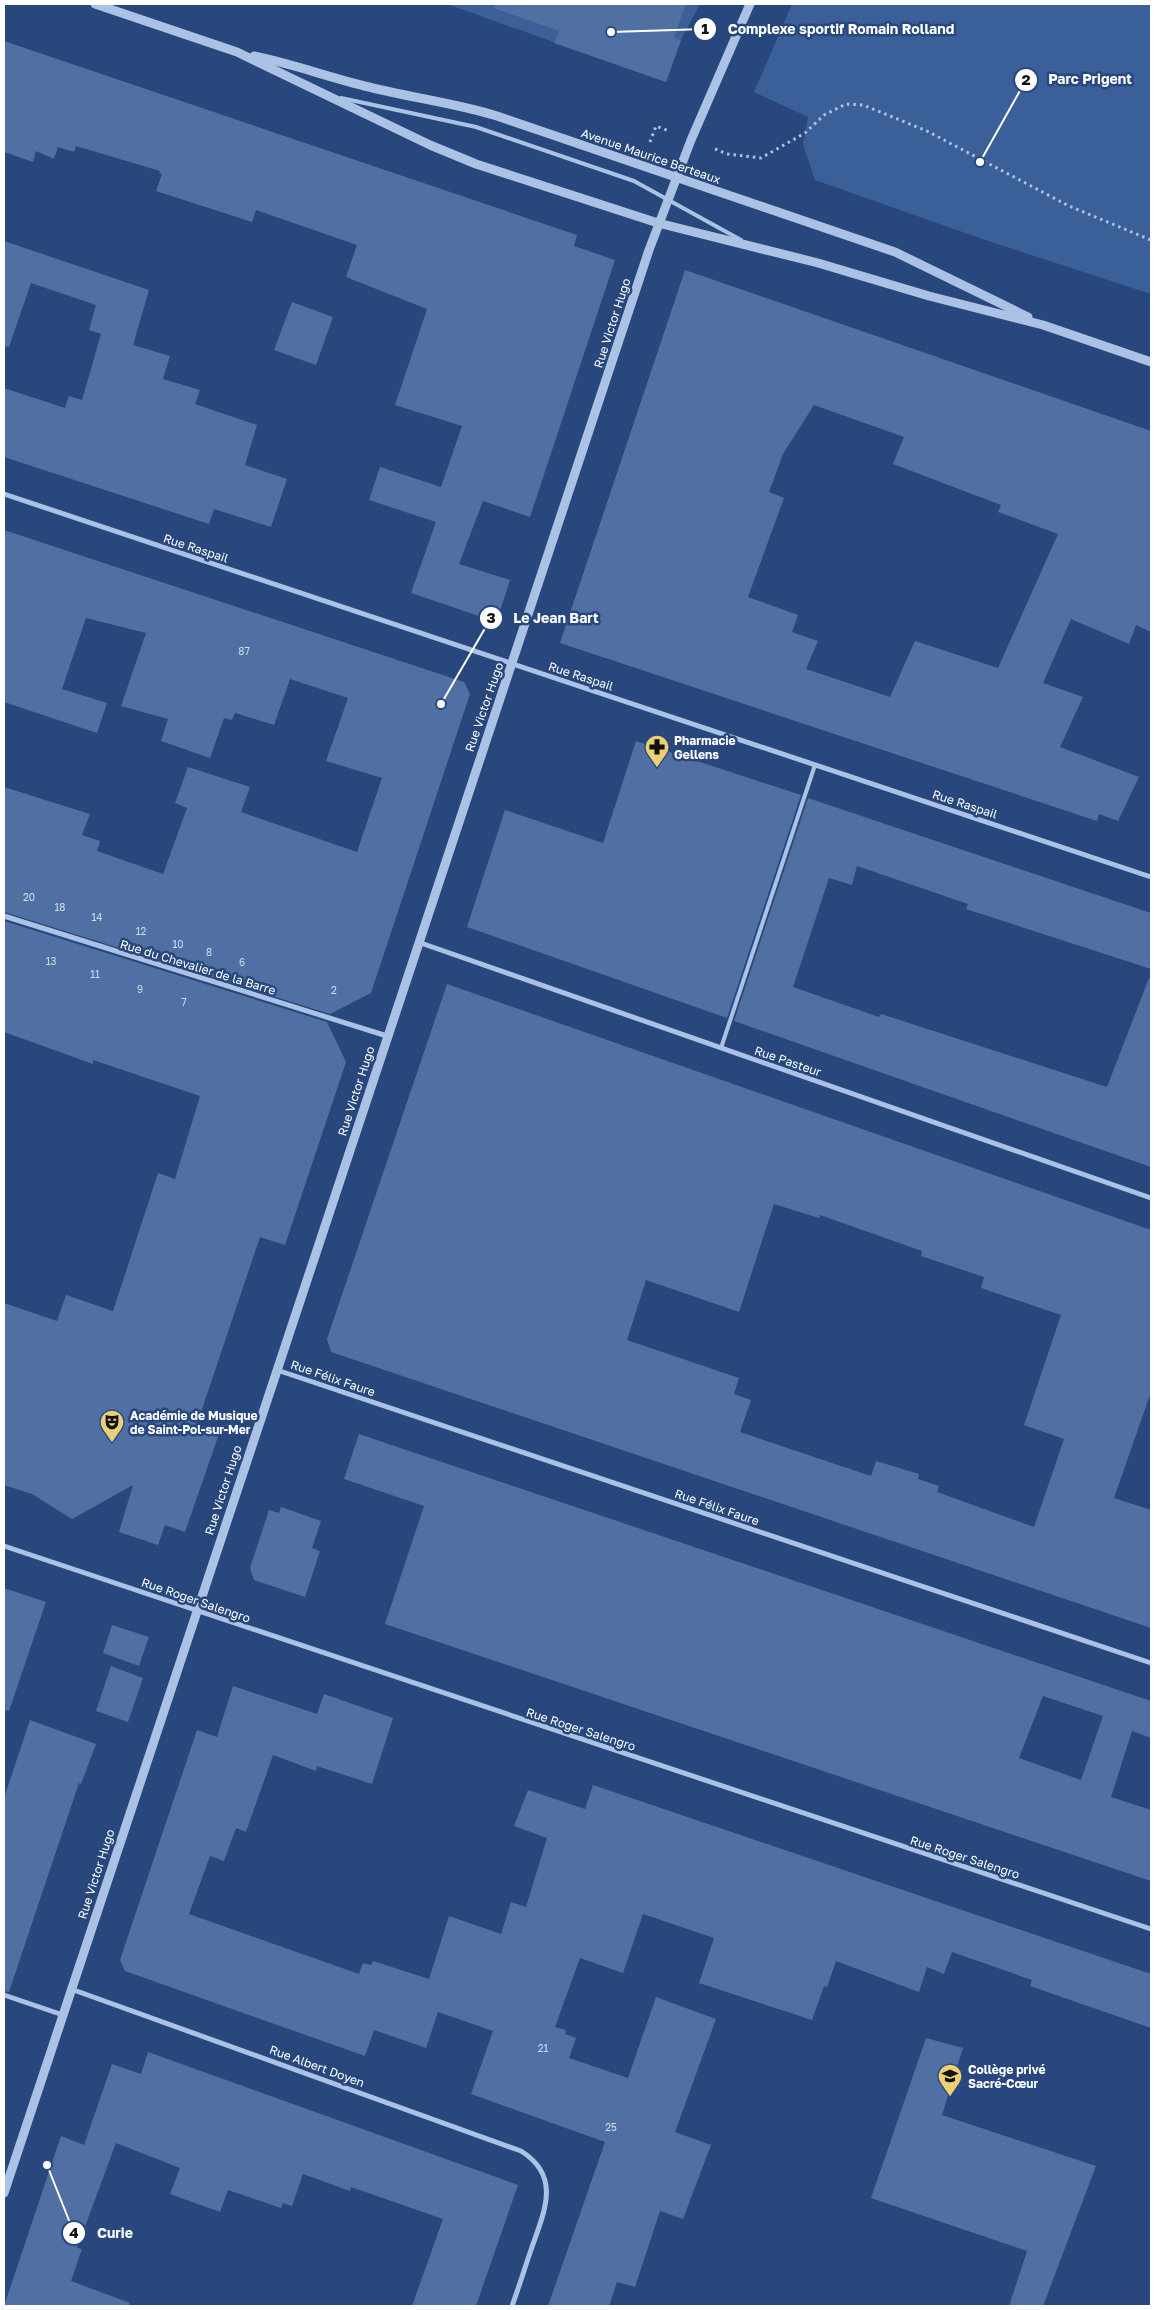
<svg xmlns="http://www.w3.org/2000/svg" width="1155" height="2310" font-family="'Golos Text',sans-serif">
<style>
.green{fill:#3b5f99}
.building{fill:#5070a4;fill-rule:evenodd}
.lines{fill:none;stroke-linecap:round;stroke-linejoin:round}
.path{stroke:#acc2e4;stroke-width:3;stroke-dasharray:2.5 4;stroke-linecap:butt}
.service{stroke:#acc2e4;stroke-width:4}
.minor{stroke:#acc2e4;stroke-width:5}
.tertiary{stroke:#acc2e4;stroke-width:9}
.labels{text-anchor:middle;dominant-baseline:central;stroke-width:5;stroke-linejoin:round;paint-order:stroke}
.number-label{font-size:10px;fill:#d3dbe8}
.street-label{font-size:12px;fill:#fff;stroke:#28477c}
.poi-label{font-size:12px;font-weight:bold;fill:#fff;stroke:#28477c;text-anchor:start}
.leader{fill:none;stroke:#fff;stroke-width:2}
.callout-dot{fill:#fff;stroke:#28477c;stroke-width:2}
.mark-label{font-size:15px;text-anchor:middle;font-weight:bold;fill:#111}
.callout-label{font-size:14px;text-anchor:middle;font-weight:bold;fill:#fff;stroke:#28477c;stroke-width:5;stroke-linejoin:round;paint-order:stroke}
</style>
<rect width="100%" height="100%" fill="#28477c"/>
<path class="green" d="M447,4H700L681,40L666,82Z
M792,4H1151V294L988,241L815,180L803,144L808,117L754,92Z"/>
<path class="building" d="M495,4H686L674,37L681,40L666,82L554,43L559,31L494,8Z
M4,41L577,235L574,246L615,260L530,517L483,501L459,564L510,580L500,611L485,618L411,593L436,522L369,500L380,467L441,487L462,426L395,405L427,309L346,277L357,245L256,210L252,222L156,191L162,174L159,173L160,171L76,146L74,152L58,147L54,159L36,151L33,162L4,152Z
M4,241L149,290L133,345L170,356L163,379L200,390L195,404L257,425L245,465L287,479L271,527L214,509L209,524L4,457V388L65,408L69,396L82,400L101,334L89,330L96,305L31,283L9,347L4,346Z
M685,270L1151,431V632L1136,625L1129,644L1071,619L1043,683L1083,697L1060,747L1139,777L1118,821L1099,814L1097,821L560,643ZM814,405L904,437L893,464L1001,505L998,512L1058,534L998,668L915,641L890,697L806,669L818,641L792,632L798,615L748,597L784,498L769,492L783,454Z
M292,302L333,317L316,365L274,350Z
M4,530L464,682L470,694L371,993L330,1014L4,912V787L90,814L82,835L100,841L97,851L163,874L187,808L175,803L188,767L250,787L241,812L357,852L382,778L326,761L348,698L290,679L274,725L235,713L232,720L224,718L210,758L161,741L168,719L121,706L146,633L86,618L62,689L107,703L97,733L4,702Z
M636,741L801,795L727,1018L467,927L505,810L603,843Z
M808,798L1151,913V969L966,909L968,904L857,866L852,885L829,878L793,987L879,1017L881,1014L1107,1087L1149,978L1151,979V1167L734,1021Z
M4,921L327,1022L346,1062L285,1245L260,1237L197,1424L220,1431L185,1532L165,1525L158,1545L119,1532L133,1485L72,1519L32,1494L4,1485V1303L57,1321L66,1295L113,1311L158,1173L175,1179L200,1096L93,1060V1064L4,1032Z
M447,984L1151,1230V1392L1114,1498L1151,1510V1628L331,1352L327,1339ZM774,1204L819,1218L820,1215L922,1251L921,1256L984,1277L981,1288L1061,1315L1024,1425L1064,1439L1034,1527L937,1492L939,1486L918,1479L919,1474L876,1461L871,1476L740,1432L751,1400L734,1394L739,1378L627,1340L646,1280L739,1312Z
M359,1434L1151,1701V1738L1132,1731L1111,1797L1151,1810V1881L385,1624L424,1506L344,1479ZM1043,1696L1103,1716L1081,1780L1019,1758Z
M281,1507L321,1521L312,1548L320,1551L305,1597L254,1580L250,1568L269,1510L279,1513Z
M4,1588L46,1602L9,1711L4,1710Z
M112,1625L149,1637L139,1666L103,1653Z
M111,1666L143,1678L128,1722L96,1711Z
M233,1686L317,1714L324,1694L393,1718L372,1784L317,1766L316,1771L273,1755L246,1832L236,1828L224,1861L210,1856L189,1914L359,1974L363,1963L371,1965L373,1961L429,1979L449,1916L501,1934L511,1902L526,1907L547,1838L514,1826L528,1790L585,1809L593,1785L1151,1974V2028L1030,1986L1032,1980L952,1952L944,1974L927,1967L919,1992L836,1961L827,1987L824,1986L812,2020L699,1983L714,1938L643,1914L623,1973L580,1958L555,2027L566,2030L565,2034L576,2038L569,2058L628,2078L656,1997L716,2019L675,2132L711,2145L683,2219L660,2211L635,2287L617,2282L609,2306H548L605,2142L471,2094L493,2031L438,2012L426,2048L374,2030L365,2056L125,1971L120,1960L197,1730L217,1737Z
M30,1720L96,1744L81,1784L79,1783L9,1992L4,1991V1798Z
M926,2038L963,2048L942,2115L1096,2166L1043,2306H1009L1027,2251L871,2198Z
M148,2052L518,2185L476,2306H412L443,2219L351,2187L350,2191L303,2174L292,2206L283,2203L281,2208L228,2190L220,2212L170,2194L180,2168L116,2143L77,2248L82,2249L71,2281L130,2303L129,2306H4L61,2136L84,2145L112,2064L141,2074Z"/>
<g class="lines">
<path class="path" d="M650,142L656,126L669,131
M715,149L727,154L761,158L805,133L824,115L846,104L863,105L927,131L1069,206L1151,240"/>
<path class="service" d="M341,98L476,127L634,181L741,240
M721,1048L815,765"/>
<path class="minor" d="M4,494L1151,877
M4,916L387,1036
M418,942L1151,1198
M277,1370L1151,1663
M4,1546L1151,1929
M71,1989L521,2151C561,2176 545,2210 532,2247C525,2267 519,2287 512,2306
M4,1995L63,2015"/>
<path class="tertiary" d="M95,4L237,52L430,145L476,164L658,223L818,263L929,296L1043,325L1151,362
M254,56C293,64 331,78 369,87C412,98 455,103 497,116L895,252L1028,317
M4,2193L649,250L691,140L750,4"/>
</g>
<defs>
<symbol id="pharmacy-pin" viewBox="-11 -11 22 30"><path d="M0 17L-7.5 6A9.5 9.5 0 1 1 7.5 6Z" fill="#ebd173" stroke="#28477c"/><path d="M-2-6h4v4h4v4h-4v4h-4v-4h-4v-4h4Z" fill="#111"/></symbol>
<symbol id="theatre-pin" viewBox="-11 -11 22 30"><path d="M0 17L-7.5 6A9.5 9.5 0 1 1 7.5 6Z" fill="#ebd173" stroke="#28477c"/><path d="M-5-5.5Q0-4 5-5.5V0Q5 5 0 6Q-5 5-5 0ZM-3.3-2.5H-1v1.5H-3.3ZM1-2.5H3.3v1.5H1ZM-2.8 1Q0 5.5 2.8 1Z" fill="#111"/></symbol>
<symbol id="school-pin" viewBox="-11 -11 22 30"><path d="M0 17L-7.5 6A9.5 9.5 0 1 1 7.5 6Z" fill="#ebd173" stroke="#28477c"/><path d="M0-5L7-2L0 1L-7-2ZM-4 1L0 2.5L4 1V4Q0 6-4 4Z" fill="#111"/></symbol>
</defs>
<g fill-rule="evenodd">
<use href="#pharmacy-pin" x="643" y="733" width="28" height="38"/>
<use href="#theatre-pin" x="98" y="1408" width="28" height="38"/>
<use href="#school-pin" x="936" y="2062" width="28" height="38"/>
</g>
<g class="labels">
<g class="number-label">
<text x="244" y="651">87</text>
<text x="29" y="897">20</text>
<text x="60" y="907">18</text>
<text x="97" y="917">14</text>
<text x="141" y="931">12</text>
<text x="178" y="944">10</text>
<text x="209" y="952">8</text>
<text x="51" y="961">13</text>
<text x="242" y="962">6</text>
<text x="95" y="974">11</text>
<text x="140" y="989">9</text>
<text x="334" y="990">2</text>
<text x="184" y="1002">7</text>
<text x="543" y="2048">21</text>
<text x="611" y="2127">25</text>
</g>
<g class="street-label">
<text transform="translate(651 156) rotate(19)">Avenue Maurice Berteaux</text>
<text transform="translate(612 323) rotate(-72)">Rue Victor Hugo</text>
<text transform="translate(196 548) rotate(18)">Rue Raspail</text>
<text transform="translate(581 676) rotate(18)">Rue Raspail</text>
<text transform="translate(484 707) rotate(-71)">Rue Victor Hugo</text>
<text transform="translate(965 804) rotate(18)">Rue Raspail</text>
<text transform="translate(198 967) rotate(17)">Rue du Chevalier de la Barre</text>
<text transform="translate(788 1061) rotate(19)">Rue Pasteur</text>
<text transform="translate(356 1091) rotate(-72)">Rue Victor Hugo</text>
<text transform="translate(333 1378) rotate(19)">Rue Félix Faure</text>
<text transform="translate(223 1490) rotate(-72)">Rue Victor Hugo</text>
<text transform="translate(717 1507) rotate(19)">Rue Félix Faure</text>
<text transform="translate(196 1600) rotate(19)">Rue Roger Salengro</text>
<text transform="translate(581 1729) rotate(18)">Rue Roger Salengro</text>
<text transform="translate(965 1857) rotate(18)">Rue Roger Salengro</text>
<text transform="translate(96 1874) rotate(-72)">Rue Victor Hugo</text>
<text transform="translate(317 2066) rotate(20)">Rue Albert Doyen</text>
</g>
<g class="poi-label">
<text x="674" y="740">Pharmacie<tspan x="674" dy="14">Gellens</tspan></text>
<text x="130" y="1415">Académie de Musique<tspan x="130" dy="14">de Saint-Pol-sur-Mer</tspan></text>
<text x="968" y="2069">Collège privé<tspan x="968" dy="14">Sacré-Cœur</tspan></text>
</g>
</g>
<path class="leader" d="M611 32L705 29M980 162L1026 80M441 704L491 618M47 2165L74 2233"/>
<g class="callout-dot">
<circle cx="611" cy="32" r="5"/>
<circle cx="980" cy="162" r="5"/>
<circle cx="441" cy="704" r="5"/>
<circle cx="47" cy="2165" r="5"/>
<circle cx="705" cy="29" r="12"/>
<circle cx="1026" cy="80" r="12"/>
<circle cx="491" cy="618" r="12"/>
<circle cx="74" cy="2233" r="12"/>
</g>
<g class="mark-label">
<text x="705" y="34">1</text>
<text x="1026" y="85">2</text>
<text x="491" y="623">3</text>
<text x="74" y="2238">4</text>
</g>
<g class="callout-label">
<text x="841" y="34">Complexe sportif Romain Rolland</text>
<text x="1090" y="84">Parc Prigent</text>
<text x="556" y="623">Le Jean Bart</text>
<text x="115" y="2238">Curie</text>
</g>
<rect width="1155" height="2310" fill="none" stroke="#ffffff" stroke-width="10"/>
</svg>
